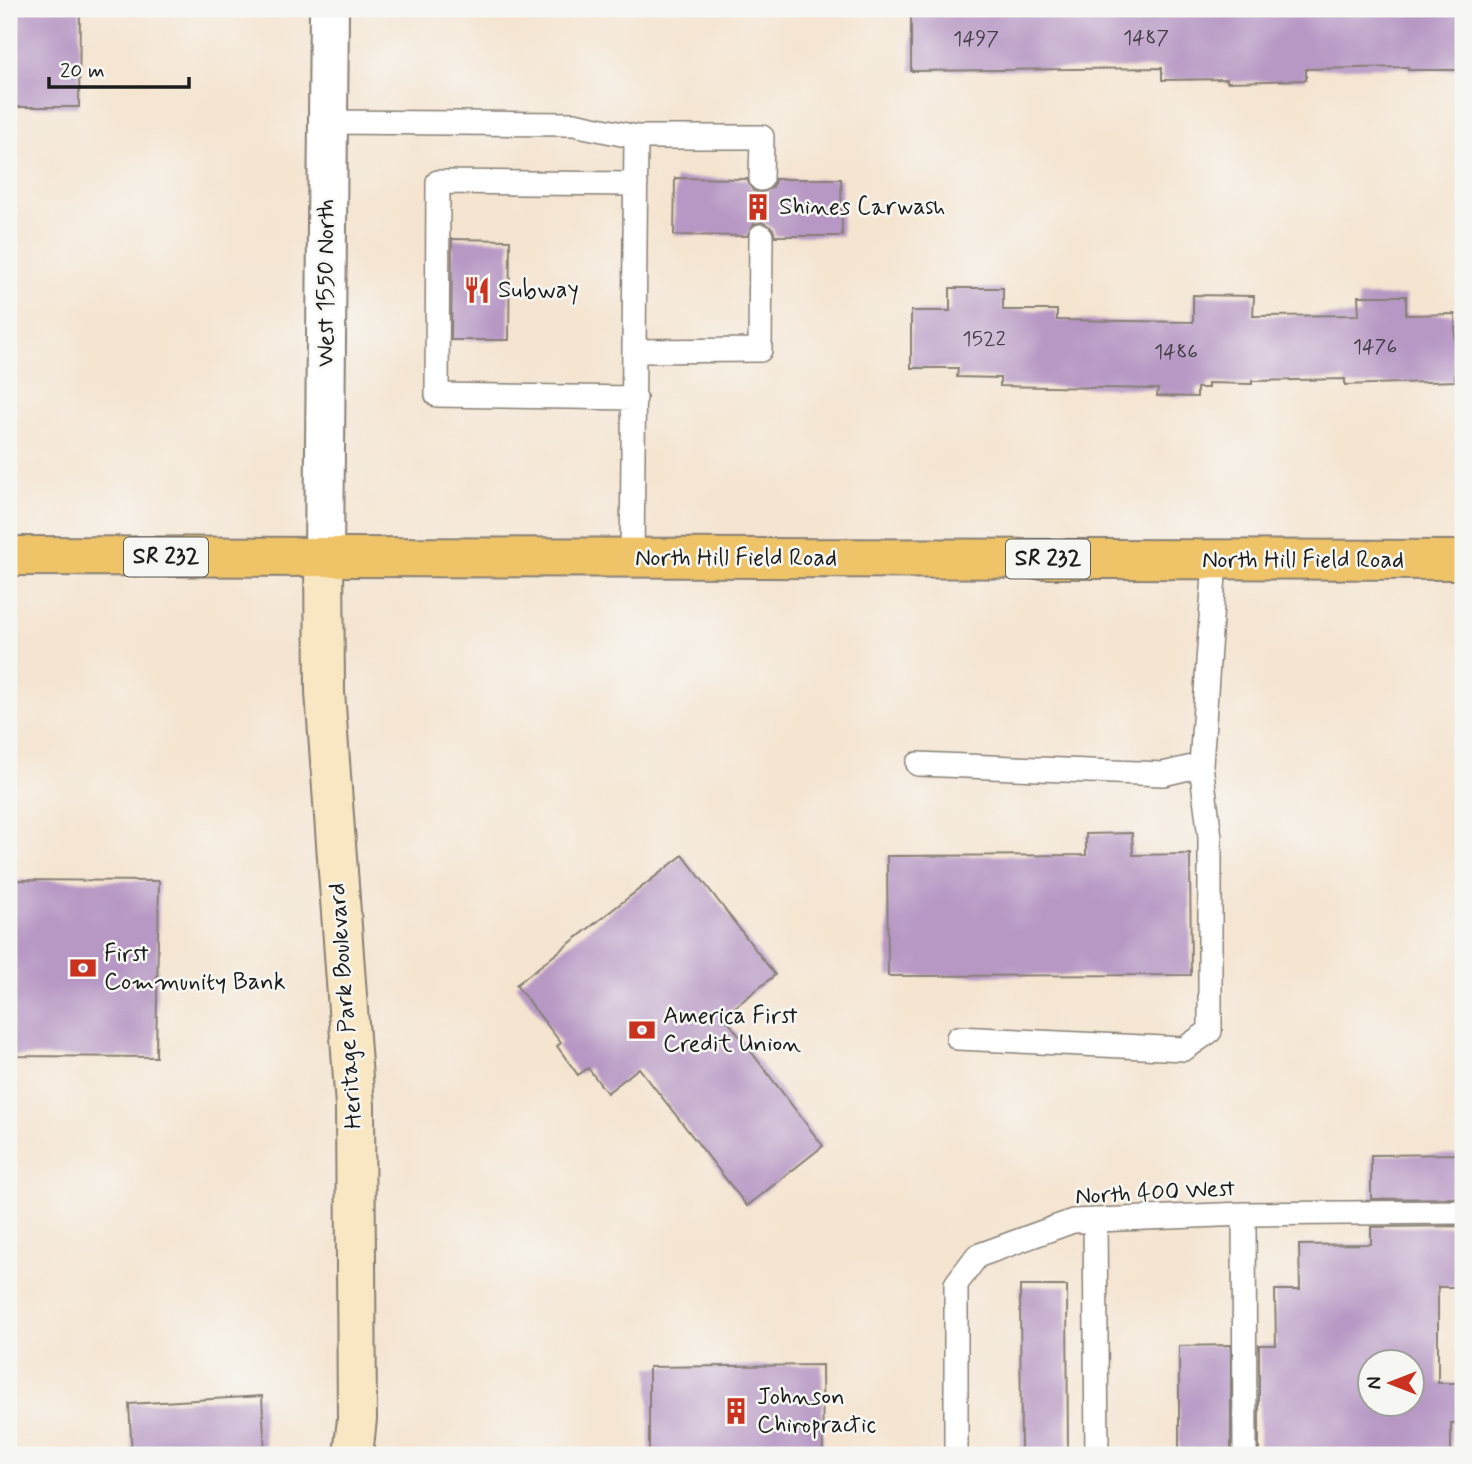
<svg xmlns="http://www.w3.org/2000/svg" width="1472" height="1464" font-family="Mynerve,sans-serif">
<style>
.building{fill:#b798c4;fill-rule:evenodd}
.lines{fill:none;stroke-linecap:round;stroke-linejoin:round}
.lane-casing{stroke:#888076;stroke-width:26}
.street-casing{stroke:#888076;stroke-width:42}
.secondary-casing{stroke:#888076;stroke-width:42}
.primary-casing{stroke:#888076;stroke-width:42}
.lane{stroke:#fff;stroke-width:23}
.street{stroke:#fff;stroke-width:38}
.secondary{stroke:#f9e7c3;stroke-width:38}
.primary{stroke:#efc469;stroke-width:38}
.labels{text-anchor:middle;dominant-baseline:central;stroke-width:5;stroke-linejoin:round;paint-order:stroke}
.number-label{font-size:21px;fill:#433b46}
.shield{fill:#f6f6f2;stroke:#5d5d5c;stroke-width:2}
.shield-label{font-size:23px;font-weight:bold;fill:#1c1c1c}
.poi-label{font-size:24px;fill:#1c1c1c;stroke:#f6f6f2;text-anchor:start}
.street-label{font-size:24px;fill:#1c1c1c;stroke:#f6f6f2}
</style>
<rect width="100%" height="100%" fill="#f6f6f2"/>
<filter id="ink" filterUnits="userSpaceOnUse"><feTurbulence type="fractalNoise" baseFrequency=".0143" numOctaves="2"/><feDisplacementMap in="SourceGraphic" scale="14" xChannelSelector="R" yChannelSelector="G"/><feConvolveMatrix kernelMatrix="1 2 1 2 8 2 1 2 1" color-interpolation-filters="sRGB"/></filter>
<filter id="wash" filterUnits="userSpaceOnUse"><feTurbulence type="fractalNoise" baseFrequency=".00686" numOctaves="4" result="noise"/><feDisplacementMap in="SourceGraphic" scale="28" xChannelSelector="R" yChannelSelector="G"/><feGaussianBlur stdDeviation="1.57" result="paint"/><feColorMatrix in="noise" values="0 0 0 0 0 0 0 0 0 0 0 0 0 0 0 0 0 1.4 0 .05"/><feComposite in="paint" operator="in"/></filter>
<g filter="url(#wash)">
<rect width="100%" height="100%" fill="#f5e4d0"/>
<g id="blocks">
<path class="building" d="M9,9H80L79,107H9Z
M911,9H1463V70H1408V67L1306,69V80L1227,82V79L1162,80V68L911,71Z
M675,178L747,179L753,191L761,193L773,187L775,179H841L842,236H775L773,229L762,222L754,224L747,236L674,235Z
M452,239L510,240L509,340H451Z
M950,288H1003V310H1057V320L1193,322V295L1254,296L1253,316L1359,315L1358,296H1406V315L1455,314V381L1345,385V379L1252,381V384L1208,383V388H1197V397L1157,396L1158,389L1000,386V378L957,377L958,368H911V311H950Z
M1132,833L1133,855L1190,854L1191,975L888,976L887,856L1086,855V834Z
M683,855L775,975L724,1016L823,1146L747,1206L639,1068L607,1093L588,1068L578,1075L557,1046L561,1043L516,985Z
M9,880L159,881L156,1057L9,1056Z
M1463,1154V1198L1371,1199V1155Z
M1463,1226V1287H1438V1383H1462V1423H1451V1455H1259V1345H1276L1275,1290H1300L1299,1245L1371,1244V1227ZM1370,1362H1412V1404H1370Z
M1020,1286H1067L1068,1455H1021Z
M1231,1345V1455H1179V1346Z
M822,1365L823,1455H649V1367Z
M262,1396L265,1455H132L129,1404Z"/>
</g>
</g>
<g filter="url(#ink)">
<use href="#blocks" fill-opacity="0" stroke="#888076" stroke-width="2"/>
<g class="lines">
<defs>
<path id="lane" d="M326,122L574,124L636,137H762L761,179
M636,351L760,350L761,236
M635,398L437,395L438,182L636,184
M632,559L636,137
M918,764L1163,774L1201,765L1215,560
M958,1038L1184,1049L1210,1031V837L1201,765
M1244,1214L1245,1455
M1095,1220L1097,1455
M956,1455V1284L977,1256L1073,1221L1244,1214L1463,1212"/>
<path id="street" d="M324,558L329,9"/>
<path id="secondary" d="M324,558L325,692L355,1106L357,1419L353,1455"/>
<path id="primary" d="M9,556L1463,560"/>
</defs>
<use href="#lane" class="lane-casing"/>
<use href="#street" class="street-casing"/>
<use href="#secondary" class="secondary-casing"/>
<use href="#primary" class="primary-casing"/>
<use href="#lane" class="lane"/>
<use href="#street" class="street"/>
<use href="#secondary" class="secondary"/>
<use href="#primary" class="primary"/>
</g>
</g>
<defs>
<symbol id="building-bare" viewBox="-9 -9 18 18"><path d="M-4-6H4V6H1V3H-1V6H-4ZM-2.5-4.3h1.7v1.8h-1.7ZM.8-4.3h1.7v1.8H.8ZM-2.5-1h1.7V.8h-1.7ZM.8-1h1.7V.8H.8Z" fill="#c8321e" stroke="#f6f6f2" stroke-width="2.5" paint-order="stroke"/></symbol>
<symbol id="restaurant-bare" viewBox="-9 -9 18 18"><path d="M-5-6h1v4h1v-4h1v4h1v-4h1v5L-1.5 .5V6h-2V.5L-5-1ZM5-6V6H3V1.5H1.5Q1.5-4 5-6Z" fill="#c8321e" stroke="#f6f6f2" stroke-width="2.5" paint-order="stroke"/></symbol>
<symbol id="bank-bare" viewBox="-9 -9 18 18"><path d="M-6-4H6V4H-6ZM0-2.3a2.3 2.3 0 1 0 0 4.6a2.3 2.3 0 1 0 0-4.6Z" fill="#c8321e" stroke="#f6f6f2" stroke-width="2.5" paint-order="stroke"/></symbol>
</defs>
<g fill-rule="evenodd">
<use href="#building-bare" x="739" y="188" width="38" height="38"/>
<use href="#restaurant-bare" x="458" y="271" width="38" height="38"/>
<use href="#bank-bare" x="64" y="949" width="38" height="38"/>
<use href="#bank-bare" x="623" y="1011" width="38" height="38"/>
<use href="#building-bare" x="717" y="1392" width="38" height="38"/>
</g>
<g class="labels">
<g class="number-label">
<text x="1146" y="38">1487</text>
<text x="976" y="39">1497</text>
<text x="984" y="339">1522</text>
<text x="1375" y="347">1476</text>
<text x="1176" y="352">1486</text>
</g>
<g class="shield">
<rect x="124" y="537.5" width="84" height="39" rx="5"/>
<rect x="1006" y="539.5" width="84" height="39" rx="5"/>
</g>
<g class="shield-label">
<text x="166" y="557">SR 232</text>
<text x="1048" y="559">SR 232</text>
</g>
<g class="poi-label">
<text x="779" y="207">Shines Carwash</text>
<text x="498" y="290">Subway</text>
<text x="104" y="954">First<tspan x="104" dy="28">Community Bank</tspan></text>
<text x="663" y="1016">America First<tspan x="663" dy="28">Credit Union</tspan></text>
<text x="757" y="1397">Johnson<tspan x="757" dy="28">Chiropractic</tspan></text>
</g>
<g class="street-label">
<text transform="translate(326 283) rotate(-90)">West 1550 North</text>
<text x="736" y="558">North Hill Field Road</text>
<text x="1303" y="560">North Hill Field Road</text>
<text transform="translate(346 1006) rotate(-94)">Heritage Park Boulevard</text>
<text transform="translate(1155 1193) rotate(-3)">North 400 West</text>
</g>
</g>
<rect width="1472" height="1464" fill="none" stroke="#f6f6f2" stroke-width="35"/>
<g transform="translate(1391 1383) rotate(270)"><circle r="33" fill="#f6f6f2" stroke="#9f9f9c" stroke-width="2"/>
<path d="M0-5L12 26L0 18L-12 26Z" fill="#c8321e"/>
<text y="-10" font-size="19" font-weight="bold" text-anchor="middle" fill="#1c1c1c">N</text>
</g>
<path d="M49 77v10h140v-10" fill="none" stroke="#1c1c1c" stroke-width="3.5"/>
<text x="60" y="77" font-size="21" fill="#1c1c1c" stroke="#f6f6f2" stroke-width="5" paint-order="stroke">20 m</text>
</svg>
